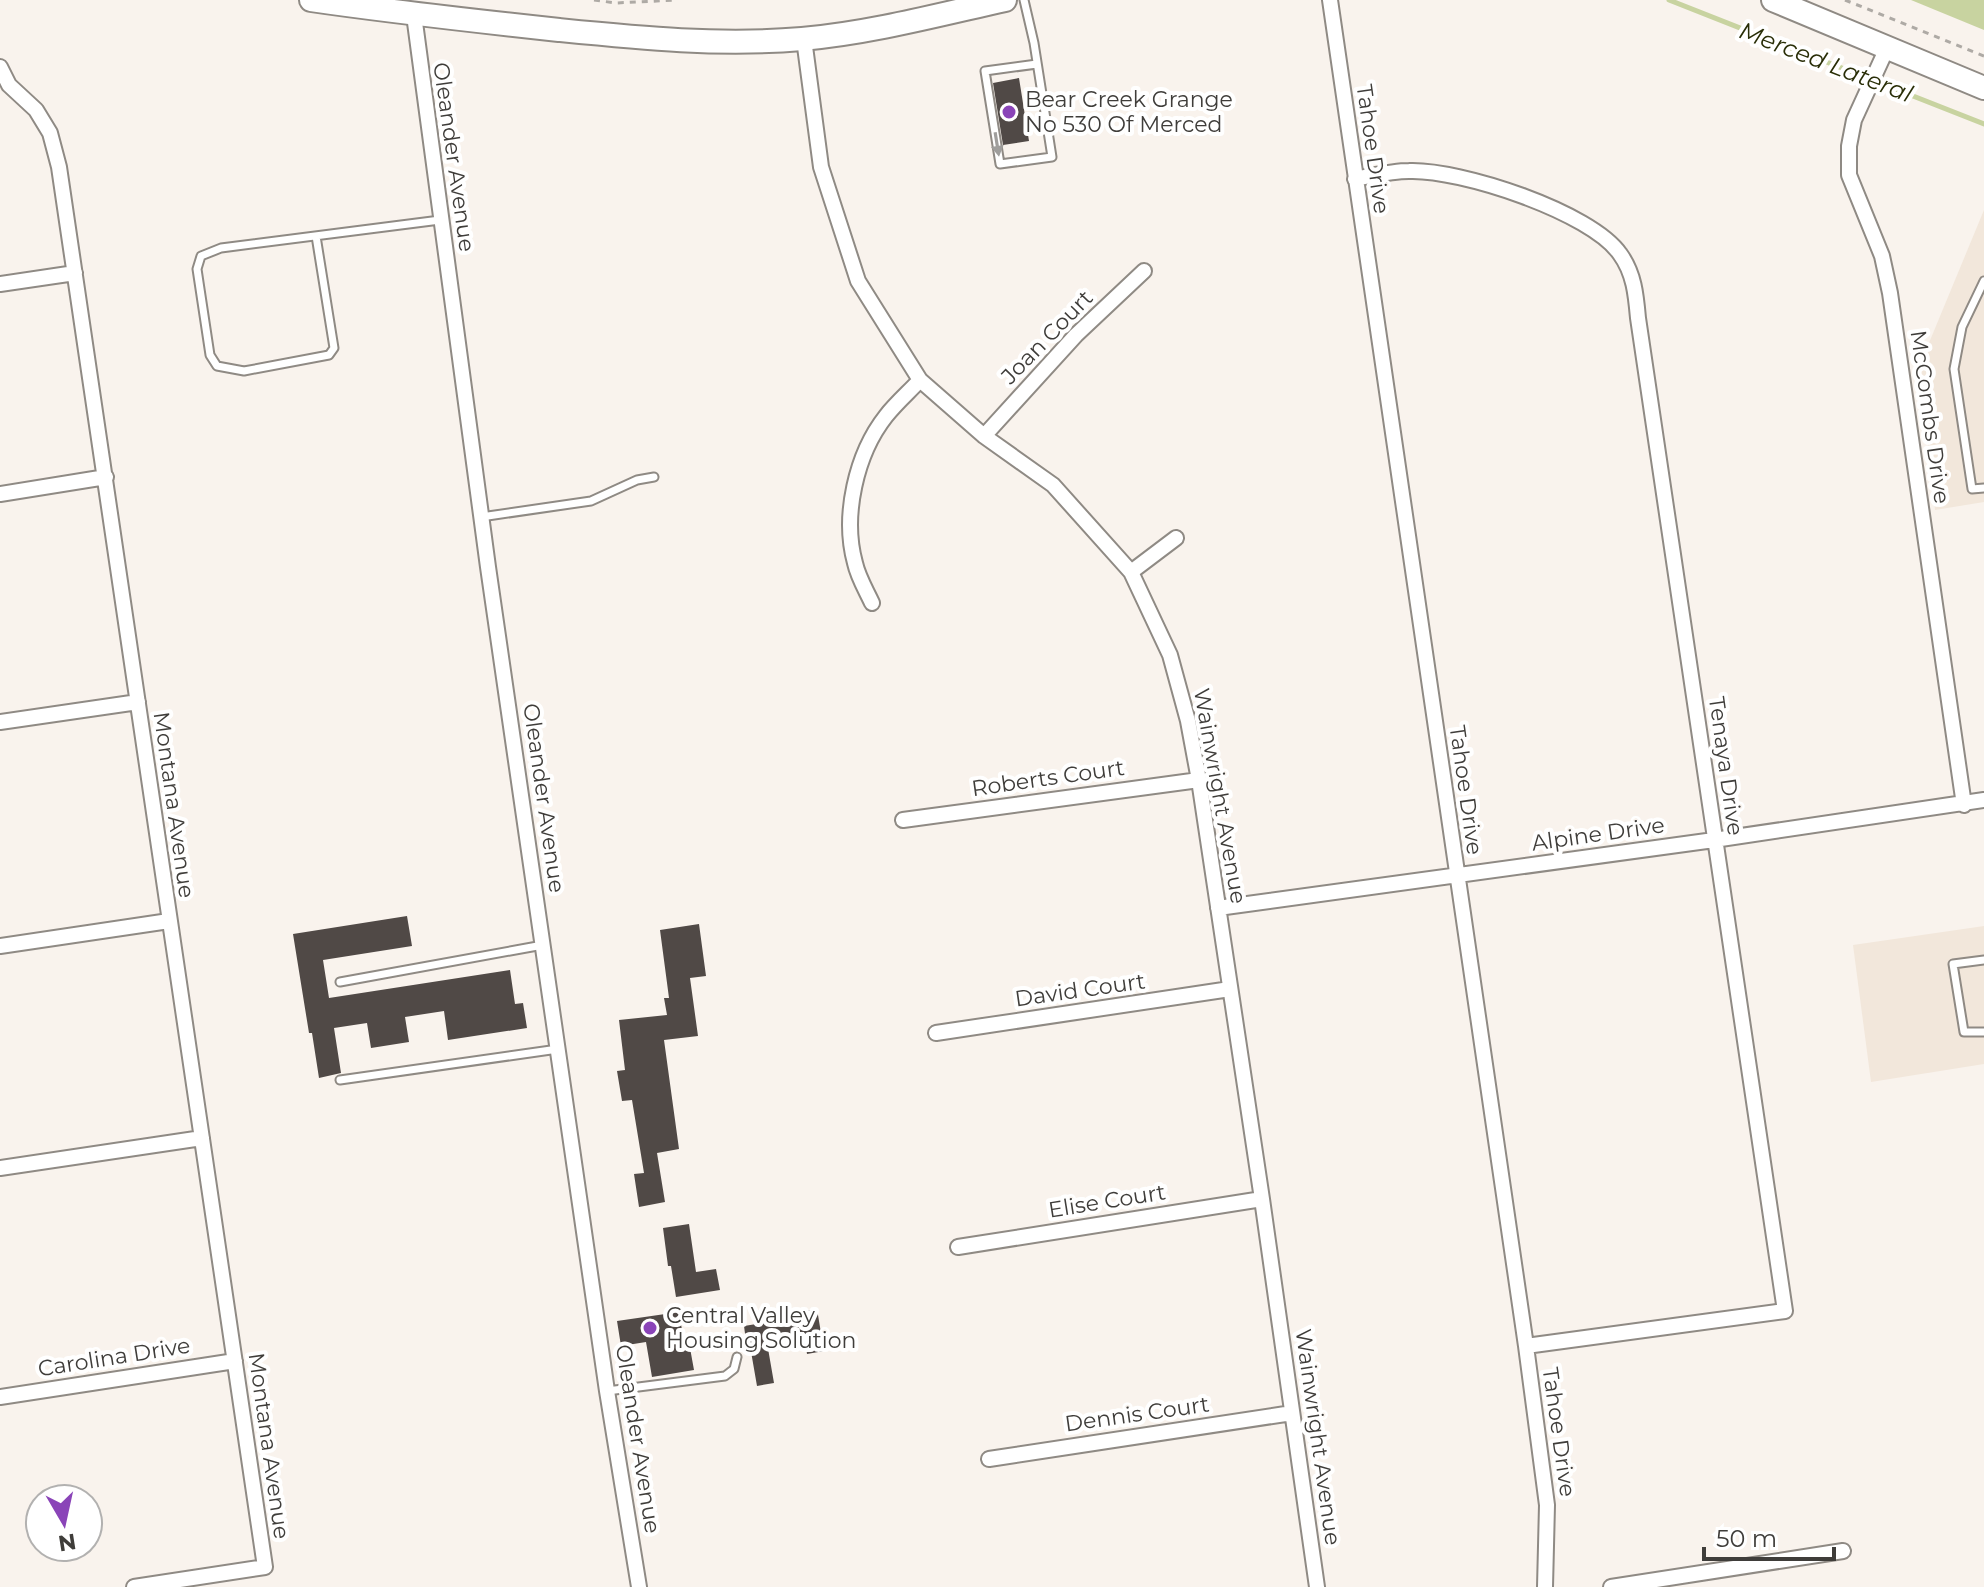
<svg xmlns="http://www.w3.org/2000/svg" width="1984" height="1587" font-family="Montserrat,sans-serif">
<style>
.built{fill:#f2e7db}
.water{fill:#c8d3a0}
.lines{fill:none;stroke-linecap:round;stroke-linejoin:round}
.stream{stroke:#c8d3a0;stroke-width:5}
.building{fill:#504946}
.lane-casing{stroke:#8f8a84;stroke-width:11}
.street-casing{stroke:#8f8a84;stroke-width:18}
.secondary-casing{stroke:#8f8a84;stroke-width:26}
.path{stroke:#aeaaa5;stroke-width:3;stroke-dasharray:6 6;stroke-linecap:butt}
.lane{stroke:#fff;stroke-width:7}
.street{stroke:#fff;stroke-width:14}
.secondary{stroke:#fff;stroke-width:22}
.oneway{fill:#9f9e9c}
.poi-dot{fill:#8a44b8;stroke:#fff;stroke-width:3}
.labels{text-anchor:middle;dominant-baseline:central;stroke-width:8;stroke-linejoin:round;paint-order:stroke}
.poi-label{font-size:22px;fill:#3f3d3a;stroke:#fff;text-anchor:start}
.street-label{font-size:22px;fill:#3f3d3a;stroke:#fff}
.water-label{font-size:24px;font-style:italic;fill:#292e07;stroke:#fff}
</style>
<rect width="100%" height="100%" fill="#f9f3ed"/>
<path class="built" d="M1984,210V502L1935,510L1919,367Z
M1984,926V1064L1871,1082L1853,945Z"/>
<path class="water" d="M1911,0H1984V30Z"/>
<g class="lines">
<path class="stream" d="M1669,0L1984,124"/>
</g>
<path class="building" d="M1019,78L1029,141L1003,145L993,83Z
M407,916L412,946L323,960L329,998L510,970L515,1004L523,1003L527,1028L448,1040L444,1011L405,1017L409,1042L371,1048L367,1023L334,1028L341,1073L319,1078L312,1033H309L293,934Z
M699,924L706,976L690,978L698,1036L664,1040L679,1149L657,1153L665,1202L639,1207L634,1174L644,1173L632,1100L622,1101L617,1071L625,1070L619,1020L667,1015L664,998H669L660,930Z
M689,1224L696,1272L716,1269L720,1290L676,1297L671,1266H668L663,1228Z
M817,1309L824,1351L807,1354L804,1332L766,1337L774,1383L757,1386L749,1340L746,1341L744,1326L801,1317L800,1312Z
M679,1312L685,1348H690L694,1370L652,1377L646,1342L621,1346L617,1321Z"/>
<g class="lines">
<defs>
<path id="lane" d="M1024,0L1034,43L1052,157L1000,164L985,71L1037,64
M316,236L334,348L329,355L244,371L217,366L210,355L197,269L201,256L221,248L440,220
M1984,281L1962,327L1954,369L1972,489L1984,488
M481,517L591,501L637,480L654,477
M1984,960L1953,964L1964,1032H1984
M340,982L543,945
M340,1080L558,1049
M607,1391L725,1376L734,1369L737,1357"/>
<path id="street" d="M1330,0L1526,1346L1547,1505L1545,1587
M414,15L488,567L607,1391L639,1587
M804,39L821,167L858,281L920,380L984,436L1053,485L1131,572L1170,655L1188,721L1199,780L1262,1199L1317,1587
M1887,48L1854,120L1849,146V175L1882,256L1890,293L1964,805
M0,67L9,85L36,110L50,133L59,167L265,1567L134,1587
M1355,179C1372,176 1391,171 1409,171C1460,169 1591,212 1620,254C1634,273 1636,295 1638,318L1785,1311L1526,1346
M0,284L75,273
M984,436L1076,335L1144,271
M0,494L106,477
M1131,572L1176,538
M872,603C866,590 858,577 855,563C842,516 856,454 886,416C896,403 909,392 920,380
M0,722L138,702
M903,820L1199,780
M1218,908L1714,840L1984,800
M0,946L169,921
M936,1033L1230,989
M0,1168L202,1138
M958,1247L1262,1199
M0,1397L235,1361
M989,1459L1292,1413
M1611,1587L1843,1551"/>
<path id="secondary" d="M311,0C393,12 476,21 559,30C640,38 720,46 802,39C870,33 938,15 1005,0
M1773,0L1984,88"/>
</defs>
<use href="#lane" class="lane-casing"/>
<use href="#street" class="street-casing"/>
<use href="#secondary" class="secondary-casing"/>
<path class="path" d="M594,0L616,3L677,0
M1845,0L1984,56"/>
<use href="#lane" class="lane"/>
<use href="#street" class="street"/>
<use href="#secondary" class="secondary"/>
</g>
<defs><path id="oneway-solid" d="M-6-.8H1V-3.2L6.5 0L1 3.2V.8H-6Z" transform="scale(2)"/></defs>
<use class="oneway" href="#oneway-solid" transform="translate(997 144) rotate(81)"/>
<g class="poi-dot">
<circle cx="1009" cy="112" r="8"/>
<circle cx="650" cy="1328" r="8"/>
</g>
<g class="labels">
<g class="poi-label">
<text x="1025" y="99">Bear Creek Grange<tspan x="1025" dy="25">No 530 Of Merced</tspan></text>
<text x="666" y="1315">Central Valley<tspan x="666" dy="25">Housing Solution</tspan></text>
</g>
<g class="street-label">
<text transform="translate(1373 149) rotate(82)">Tahoe Drive</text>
<text transform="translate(454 157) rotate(82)">Oleander Avenue</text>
<text transform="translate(1047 337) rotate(-46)">Joan Court</text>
<text transform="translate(1930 417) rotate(82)">McCombs Drive</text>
<text transform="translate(1726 766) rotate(82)">Tenaya Drive</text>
<text transform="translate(1048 778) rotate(-8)">Roberts Court</text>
<text transform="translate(1466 790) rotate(82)">Tahoe Drive</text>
<text transform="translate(1220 796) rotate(80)">Wainwright Avenue</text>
<text transform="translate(544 798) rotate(82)">Oleander Avenue</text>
<text transform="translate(174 805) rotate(82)">Montana Avenue</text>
<text transform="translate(1598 834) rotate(-8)">Alpine Drive</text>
<text transform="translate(1080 990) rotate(-8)">David Court</text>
<text transform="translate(1107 1201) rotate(-9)">Elise Court</text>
<text transform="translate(114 1357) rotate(-9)">Carolina Drive</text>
<text transform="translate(1137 1414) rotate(-8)">Dennis Court</text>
<text transform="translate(1559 1432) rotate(82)">Tahoe Drive</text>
<text transform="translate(1318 1437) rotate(82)">Wainwright Avenue</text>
<text transform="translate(638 1439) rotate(81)">Oleander Avenue</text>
<text transform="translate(269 1446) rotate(82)">Montana Avenue</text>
</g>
<g class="water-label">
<text transform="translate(1826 62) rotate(21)">Merced Lateral</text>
</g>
</g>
<g transform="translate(64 1523) rotate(171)"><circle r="38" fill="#ffffff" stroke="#b2b1b0" stroke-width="2"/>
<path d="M0-6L14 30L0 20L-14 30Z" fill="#8a44b8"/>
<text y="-12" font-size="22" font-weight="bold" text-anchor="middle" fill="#3f3d3a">N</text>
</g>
<path d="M1704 1547v12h130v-12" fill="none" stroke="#3f3d3a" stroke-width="4"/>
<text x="1716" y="1547" font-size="24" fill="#3f3d3a" stroke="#ffffff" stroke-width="6" paint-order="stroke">50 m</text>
</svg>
